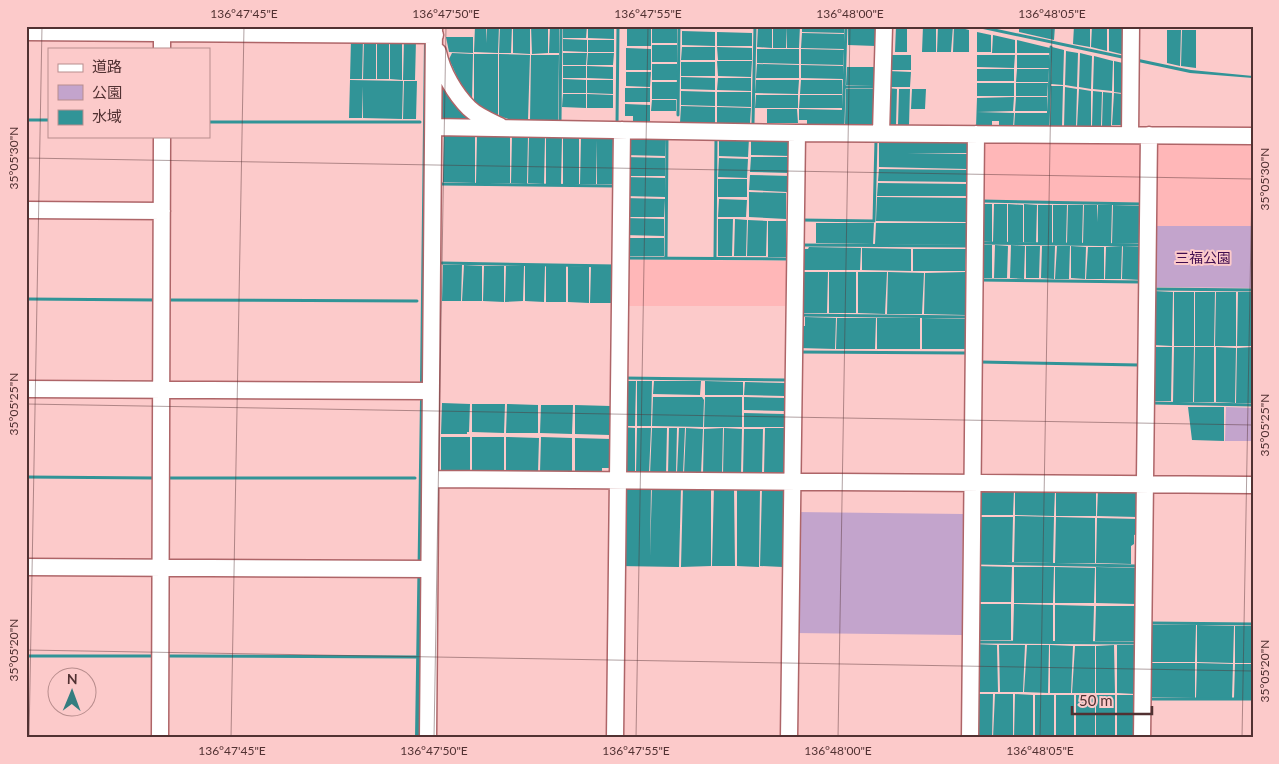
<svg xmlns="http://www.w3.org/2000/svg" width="1279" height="764" font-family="Lato,'Noto Sans JP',sans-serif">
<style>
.built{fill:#ffb7b8}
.green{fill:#c3a4cc}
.water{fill:#319497}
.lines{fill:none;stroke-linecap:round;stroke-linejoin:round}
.stream{stroke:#319497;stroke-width:3}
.minor-casing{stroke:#ae6568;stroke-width:19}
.minor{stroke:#fff;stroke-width:16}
.ticks{fill:none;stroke:#513132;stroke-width:1;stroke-opacity:0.45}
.labels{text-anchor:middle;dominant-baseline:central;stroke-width:4;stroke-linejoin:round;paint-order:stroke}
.park-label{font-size:14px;fill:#410d4f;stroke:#fccaca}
.neatline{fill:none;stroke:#513132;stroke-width:2}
.ticks-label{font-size:12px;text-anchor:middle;fill:#513132}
</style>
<rect width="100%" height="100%" fill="#fccaca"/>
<path class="built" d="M978,140L1143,143L1142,203L977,200Z
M1158,140L1253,142V226H1153L1154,144Z
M623,259L787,261L785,306H622Z"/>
<path class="green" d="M1153,226H1253V288L1152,287Z
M1226,407L1253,408V441H1225Z
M796,512L963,514L962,635L795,633Z"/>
<path class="water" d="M475,26H486L487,43V26H499L498,53L474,52Z
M500,26H512L511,53H499Z
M513,26H530V54L513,53Z
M531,26H548V53L532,54Z
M550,26H559V53H549Z
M563,26H587L586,38H563Z
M588,26L614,27V39L588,38Z
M652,26L677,27V43H652Z
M758,26H772V48L757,47Z
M773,26H787L786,48H773Z
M787,26H800L799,48H787Z
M802,26H844V33L802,32Z
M896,26H907V52H895Z
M923,26H936V52H922Z
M938,26H953L951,52H937Z
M954,26L969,30V52H953Z
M969,26H983L1191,70L1253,76V78L1190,73Z
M1019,26H1055L1054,40L1019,32Z
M1074,26H1090V47L1073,44Z
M1092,26H1107V51L1091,47Z
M1109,26H1125V55L1109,51Z
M627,28H651V46H627Z
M848,29H877L876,46L848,45Z
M1167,30H1181L1180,66L1167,63Z
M1182,30H1196V68L1181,66Z
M682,31L715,32V46L682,45Z
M717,32L752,33V46H717Z
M977,32L991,35V52H977Z
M802,33L844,34V49L801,48Z
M993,35L1015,40V53H992Z
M446,37H473V53L449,52Z
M351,39H363L362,79H350Z
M563,39L587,40V52L563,51Z
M364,40H376V79H363Z
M377,40H389V79H377Z
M390,40H402V80L390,79Z
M404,40H416L415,80H403Z
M588,40H614V52H588Z
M1017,40L1050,48V53H1017Z
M424,41H429L426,383H420Z
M652,45H677V62H652Z
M682,47H715V60H681Z
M717,47L752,48V60H718Z
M1052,47L1064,50L1063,85L1051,84Z
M626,48L651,49V70H626Z
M757,49H799V64L757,63Z
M801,49L844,50L843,65L801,64Z
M1066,51L1078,53L1077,87L1065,85Z
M452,53L473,54L472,101L458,79L449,59Z
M563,53H587L586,65H563Z
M588,53H614L613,65H587Z
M1080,53L1092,56L1091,89L1079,87Z
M474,54H498V116L485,110L474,102Z
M499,54L530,55L528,120H512L499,116Z
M531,55H559L558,121H530Z
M888,55H911V70H888Z
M977,55H1015L1014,68L977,67Z
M1017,55H1049V68H1017Z
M1094,56L1113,61L1112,91L1093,89Z
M717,61H752L751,77L718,76Z
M1114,61L1123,63L1122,93L1114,92Z
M681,62H715V76H681Z
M652,64H677V80H652Z
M757,64L799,65V78H756Z
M801,65L843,66V79L801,78Z
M563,66H586V78H563Z
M587,66L613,67V79L587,78Z
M847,67H875L874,86L846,85Z
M977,69H1014V81H977Z
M1017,69H1049L1048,82H1016Z
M888,71L911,72L910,87H887Z
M626,72H651L650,87L626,86Z
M681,77L715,78V90L681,89Z
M718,78H751V91L717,90Z
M563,79L586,80V93H563Z
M350,80L403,81L402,119L363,118V86L362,118H349Z
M441,80L471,118L440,119Z
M587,80H613V94L587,93Z
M756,80H799L798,94L755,93Z
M801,80H842V94H800Z
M404,81H417L416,119H403Z
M652,82H677V99H652Z
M977,83H1014V96H977Z
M1016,83H1048L1047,96H1016Z
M1051,86H1063L1062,127H1050Z
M1065,87L1077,89L1076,127H1064Z
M625,88H650V102H625Z
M887,88L897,89L896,125L887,124Z
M846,89H874V124H845Z
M899,89H910L909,125H898Z
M912,89H926L925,109H911Z
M1079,89L1091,91V126L1077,127Z
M681,91L715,92V106L681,105Z
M1093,91L1102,92L1101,126H1092Z
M717,92H751V107L717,106Z
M1103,92L1112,93L1111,126H1102Z
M1114,93L1122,94V125H1112Z
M563,94H586V108L562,107Z
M587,94L613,95V108H587Z
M756,95H798V108H755Z
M800,95H842V108H799Z
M1014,97L1013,111L977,112L1014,113L1013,128H999V121H992V127H976L977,98Z
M1016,97H1047V111H1015Z
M652,100H676V111H651Z
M625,104L650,105V122L633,121V116H625Z
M681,106L715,107V123H680Z
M717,107L751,108L750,123H717Z
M767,109H797L798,123H767Z
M799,109L842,110V124H807V120H799Z
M1015,113H1047V128H1014Z
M444,135H475V183L443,182Z
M477,135L510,136V183H476Z
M512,136H528L527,184L511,183Z
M529,136L545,137L544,184L528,183Z
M546,137H562L561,184H546Z
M563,137H579V184H563Z
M581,137H613L612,184H597V140L596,184H580Z
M625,137H666L665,156L625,155Z
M719,138H749L748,157L719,156Z
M751,138L789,139L790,156L751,155Z
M879,140H967V153H907L967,154V169L879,167Z
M625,157L665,158V176H625Z
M751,157H790V173L750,172Z
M719,158L748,159L747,178L718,177Z
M879,169L967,170V182L878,181Z
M750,175L790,176L789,189H787V192L749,190Z
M625,177L665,178V197L624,196Z
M718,179H747V197H718Z
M878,183L967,184L966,196H877Z
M749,192L786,193V219L749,217Z
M877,197L966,198V222L876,221Z
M624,198L665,199L664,217H624Z
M719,199L747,200L746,217H718Z
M978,204H992V242L978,241Z
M994,204H1007V242H993Z
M1008,204L1023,205V242H1008Z
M1024,204L1037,205L1036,243L1024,242Z
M1038,205H1052V243H1038Z
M1053,205H1067L1066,243H1053Z
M1068,205H1083L1082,243H1067Z
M1084,205H1097V222L1098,205H1112L1111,244L1083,243Z
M1113,205L1141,206V243L1112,244Z
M624,218L664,219V236L624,235Z
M718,219H733L732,256H718Z
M735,219L747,220L746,256H734Z
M748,220L767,221L766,256H747Z
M768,221H786V257H768Z
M816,223H874L873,244L816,243Z
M876,223H966V245L875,244Z
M623,238H664V256H623Z
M978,245H992V278H977Z
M995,245L1008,246L1007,278H994Z
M1011,245L1025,246L1024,279L1010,278Z
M1026,246H1040L1039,278H1026Z
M1042,246H1055L1054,279L1041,278Z
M1057,246H1070L1069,279H1055Z
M1071,246L1086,247L1085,279L1071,278Z
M1122,246L1121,279H1105L1106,247Z
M1123,246L1142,247L1141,280L1122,279Z
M809,247L861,248L860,270H800V249H808Z
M1088,247H1104V279H1086Z
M862,248L911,249V271L862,270Z
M913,249H966L965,271H913Z
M443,265H462L461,301H442Z
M464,265L482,266V301H462Z
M525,265L545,266L544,302L525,301Z
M484,266H504V302L483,301Z
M506,266H524L523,301L505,302Z
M546,266H566V302H546Z
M568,266L589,267V303L568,302Z
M591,267H611V303H590Z
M802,272H828L827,313H799Z
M829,272H856V313H829Z
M858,272H887L885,314L858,313Z
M888,272L924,273L922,314H887Z
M966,272L965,315L924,314L925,273Z
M1154,291L1173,292L1172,346L1153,345Z
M1174,292H1194V346H1174Z
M1195,292H1215L1214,346H1195Z
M1216,292H1236V346H1215Z
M1238,292H1253V346H1237Z
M805,317L836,318L835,349L799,348V326H805Z
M837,318H876L875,349H836Z
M877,318H920V349H877Z
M922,318L965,319V349H922Z
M1153,347H1172L1171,401H1153Z
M1174,347H1194L1193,402H1173Z
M1195,347H1214V402H1194Z
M1216,347L1236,348L1235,403L1216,402Z
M1253,347V403H1236L1237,348Z
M622,381H636L635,426H622Z
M637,381H652L651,426H637Z
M654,381H701L700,395L653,394Z
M705,381L743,382V395H705Z
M745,382L785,383V396L744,395Z
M653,397H702L704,400L703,427L652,426Z
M705,397H742V427H704Z
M744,397L785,398L784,411L744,410Z
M420,400H425L419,738H415Z
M442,403L470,404L469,432H467V434H441Z
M472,404H505L504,433L472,432Z
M507,404L538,405V433H506Z
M541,405H573L572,434L540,433Z
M575,405L610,406V435L575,434Z
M1188,407H1224V441L1192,440Z
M744,413L784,414V427H744Z
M622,427L635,428V473H621Z
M637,428H651L649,473H636Z
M652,428H667L666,474H650Z
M669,428H677L676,474H668Z
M679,428H685L683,474L677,473Z
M686,428L703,429L701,474H684Z
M723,428L722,474H703L704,429Z
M724,428L742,429L741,474H723Z
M765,428H784V474H764Z
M744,429H763L762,474H743Z
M441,437H470V471L441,470Z
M472,437H504V472L472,471Z
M506,437L539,438L538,472H506Z
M541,437L572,438V473L540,472Z
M575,438L611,439L610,468H602V472L575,473Z
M621,486L651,487L650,556L652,486L681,487L679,567L619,566Z
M683,487H711V566L681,567Z
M714,487L734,488L735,566H712Z
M737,488H760L759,567L737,566Z
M762,488H782L784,490L783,567L760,566Z
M976,489L1014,490L1013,515H975Z
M1015,490H1055L1054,516L1015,515Z
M1056,490H1096V516H1056Z
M1098,490L1138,492L1137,517L1097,516Z
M1015,516L1054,517L1053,563L1014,562Z
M975,517H1013L1012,562H974Z
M1056,517L1095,518V563H1055Z
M1097,518L1138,519V534L1134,535V544L1131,546V564L1096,563Z
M974,566L1012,567L1011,602H974Z
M1014,567H1054L1053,603H1014Z
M1055,567L1095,568L1094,603H1055Z
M1096,567L1137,568L1136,604L1096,603Z
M974,604H1011V640H973Z
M1014,604L1053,605V641H1013Z
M1055,605L1094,606L1093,642L1055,641Z
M1096,606H1136V641H1095Z
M1150,625H1196L1195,662H1149Z
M1197,625L1234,626L1233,663L1197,662Z
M1235,626H1253V663H1235Z
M974,644L997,645L998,692H973Z
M999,645H1025L1023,692H1000Z
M1027,645H1049L1048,693L1024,692Z
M1050,645L1073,646L1071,693H1050Z
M1114,645L1115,693H1096V646Z
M1117,645H1136L1135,694L1117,693Z
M1075,646H1095V693H1072Z
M1149,663H1195V698L1149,697Z
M1197,663L1233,664L1232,698H1196Z
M1235,664H1253V698H1234Z
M973,694H993L992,738H973Z
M995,694H1013V738H993Z
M1015,694L1033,695V738H1014Z
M1035,695H1054V738H1035Z
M1056,695H1074V738H1056Z
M1076,695H1095V738H1076Z
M1096,695H1115V738H1096Z
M1117,695H1135V738H1117Z"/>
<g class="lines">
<path class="stream" d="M844,87H876
M678,115L679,26
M26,120H49
M560,121L561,26
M209,122H420
M753,123L755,26
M843,123L846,26
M617,124L618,26
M1048,125L1051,47
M442,184L615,186
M982,201L1141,204
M801,220L874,221L876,140
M981,243L1142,245
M800,245L967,246
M625,258L786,259
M666,258L667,138
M715,258L716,138
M442,263L615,266
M980,280L1141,282
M1153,289L1253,290
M26,299L156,300
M167,300L417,301
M799,315L967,317
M799,352L966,353
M980,362L1139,365
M623,378L785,380
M1154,403L1253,405
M26,477L155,478
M166,478H415
M978,563L1135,566
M1150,623L1253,624
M976,642L1137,643
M26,656H154
M165,656L416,657
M1149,699H1253"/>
<defs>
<path id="minor" d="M26,32L435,35
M162,49V26
M438,52C442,72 455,94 469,108C477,116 489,121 500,126
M434,127L797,133L1253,136
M881,133L884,26
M1130,135L1131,26
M26,210L162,211
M26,389L431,391
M431,479L1253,485
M26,567L429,569
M160,738L162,136
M428,738L434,26
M615,738L622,130
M789,738L797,133
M970,738L976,134
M1142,738L1149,135"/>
</defs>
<use href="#minor" class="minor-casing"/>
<use href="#minor" class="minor"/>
</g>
<path class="ticks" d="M26,158L1253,179M26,404L1253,425M26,650L1253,671M29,738L42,26M231,738L244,26M434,738L446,26M636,738L648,26M838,738L850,26M1040,738L1052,26M1242,738L1253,123"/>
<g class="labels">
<g class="park-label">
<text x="1203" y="257">三福公園</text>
</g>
</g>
<rect width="1279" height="764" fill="none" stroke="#fccaca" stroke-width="55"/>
<rect x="48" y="48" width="162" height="90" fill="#fccaca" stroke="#b88d8d"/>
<rect x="58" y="64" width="25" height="8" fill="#ffffff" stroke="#b88d8d"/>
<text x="92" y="72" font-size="15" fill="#513132">道路</text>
<rect x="58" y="85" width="25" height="15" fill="#c3a4cc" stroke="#b88d8d"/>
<text x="92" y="98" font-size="15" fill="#513132">公園</text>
<rect x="58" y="110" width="25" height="15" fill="#319497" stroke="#b88d8d"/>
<text x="92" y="122" font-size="15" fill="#513132">水域</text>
<g transform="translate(72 692) rotate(1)"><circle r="24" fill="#fccaca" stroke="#b88d8d"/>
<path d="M0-4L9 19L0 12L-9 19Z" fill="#347d80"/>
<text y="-8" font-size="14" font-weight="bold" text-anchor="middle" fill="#513132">N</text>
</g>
<path d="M1072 706v8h80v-8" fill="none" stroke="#513132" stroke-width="2.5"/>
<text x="1079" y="706" font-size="15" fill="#513132" stroke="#fccaca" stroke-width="4" paint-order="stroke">50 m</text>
<rect x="28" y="28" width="1224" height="708" class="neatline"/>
<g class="ticks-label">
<text x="244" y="18">136°47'45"E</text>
<text x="446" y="18">136°47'50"E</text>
<text x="648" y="18">136°47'55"E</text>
<text x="850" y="18">136°48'00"E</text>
<text x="1052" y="18">136°48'05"E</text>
<text transform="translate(14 158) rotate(-90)" y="4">35°05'30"N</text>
<text transform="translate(1265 179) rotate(-90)" y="4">35°05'30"N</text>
<text transform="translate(14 404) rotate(-90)" y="4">35°05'25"N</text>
<text transform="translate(1265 425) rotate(-90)" y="4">35°05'25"N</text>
<text transform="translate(14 650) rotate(-90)" y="4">35°05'20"N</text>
<text transform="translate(1265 671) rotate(-90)" y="4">35°05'20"N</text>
<text x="232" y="755">136°47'45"E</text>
<text x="434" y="755">136°47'50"E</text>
<text x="636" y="755">136°47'55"E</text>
<text x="838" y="755">136°48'00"E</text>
<text x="1040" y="755">136°48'05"E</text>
</g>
</svg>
